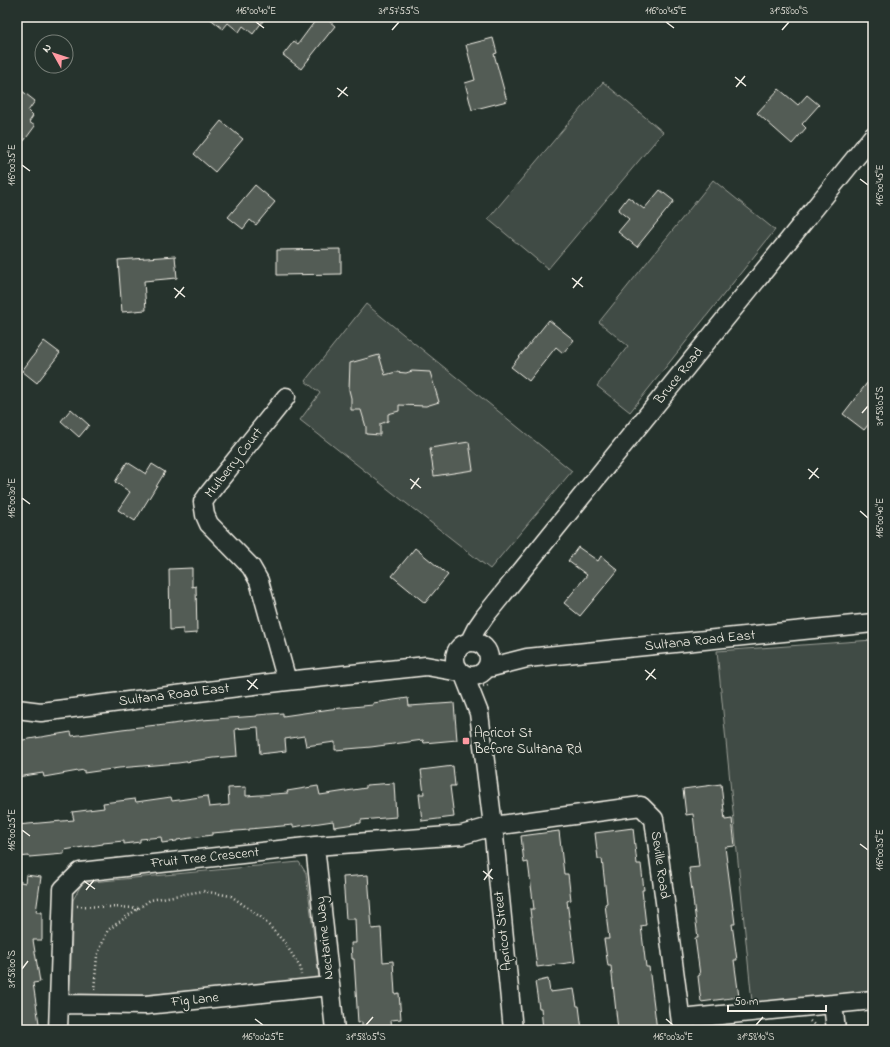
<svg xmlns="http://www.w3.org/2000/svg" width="890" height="1047" font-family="'Indie Flower',sans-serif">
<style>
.green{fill:#414b45;stroke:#9a9e96}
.building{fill:#525c55;stroke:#f4f1e8}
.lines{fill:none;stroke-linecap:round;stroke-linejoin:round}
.minor-casing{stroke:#f4f1e8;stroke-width:21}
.path{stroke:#f4f1e8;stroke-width:2.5;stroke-dasharray:1 3;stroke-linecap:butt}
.minor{stroke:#26332d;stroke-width:18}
.ticks{fill:none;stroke:#f4f1e8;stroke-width:1.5}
.poi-dot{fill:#ff9aa2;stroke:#26332d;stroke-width:1.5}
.labels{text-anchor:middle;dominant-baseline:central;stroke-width:4;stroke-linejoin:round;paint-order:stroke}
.street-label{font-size:14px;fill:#f4f1e8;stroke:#26332d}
.poi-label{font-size:14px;fill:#f4f1e8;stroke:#26332d;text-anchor:start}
.neatline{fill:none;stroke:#f4f1e8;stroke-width:1.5}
.ticks-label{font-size:10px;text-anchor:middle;fill:#f4f1e8}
</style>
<rect width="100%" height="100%" fill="#26332d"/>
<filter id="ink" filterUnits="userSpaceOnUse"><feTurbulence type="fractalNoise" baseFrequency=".025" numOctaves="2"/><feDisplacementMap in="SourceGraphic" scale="8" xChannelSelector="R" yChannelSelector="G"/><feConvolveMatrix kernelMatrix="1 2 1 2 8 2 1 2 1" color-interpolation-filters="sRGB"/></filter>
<g filter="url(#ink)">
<path class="green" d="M603,82L663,132L548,269L488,219Z
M713,180L775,230L630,412L597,386L628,346L599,322Z
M366,304L572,471L490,569L300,420L320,393L305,381Z
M873,640V1001L753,1012L717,651Z
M299,862L306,873L319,978L146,995L70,994L73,900L82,883Z"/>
<path class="building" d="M208,17H266L253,34L243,26L239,32L228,23L223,29Z
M318,17H324L335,26L301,69L283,55L294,41L298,44Z
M493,38L497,53L494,54L507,101L472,110L465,83L475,80L466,45Z
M17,87L35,101L28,111L33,116L29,122L35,126L24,141L18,136L17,137Z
M779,89L798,105L807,95L819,105L802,124L806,128L792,144L757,113Z
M221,121L243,139L215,172L194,154Z
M255,185L275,202L256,225L250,220L243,229L228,217Z
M660,190L674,201L637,247L618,232L629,219L618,210L628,197L644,209Z
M341,249V274L277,275V250Z
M175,256L177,278L144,281L146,310L122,312L118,260Z
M549,320L574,340L563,353L556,347L529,381L511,367Z
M44,341L60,353L37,383L22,371Z
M379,355L385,375L396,372L406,373L412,371L430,372L439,402L426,406L399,405V411L388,414V421L380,424V435L366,434V427L361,410H351V398L349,390L350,363Z
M867,383L873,387V419L864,430L843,414Z
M71,409L89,425L79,437L61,421Z
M469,442L473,470L434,476L430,448Z
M127,462L146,474L152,464L165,472L135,521L118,510L130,492L115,482Z
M578,547L598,561L601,556L618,570L580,616L564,603L587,575L568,561Z
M415,548L448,575L425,603L392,576Z
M192,568V587L196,586L197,633L183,634V629L170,630L169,569Z
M408,698L409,706L454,703L457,740L424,743L423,740L371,747L335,750V742L306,746L304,736L285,739L286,751L260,754L258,727L235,729L237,756L214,758L178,763L119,768L84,773V770L44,777L43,773L17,777V741L71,732L72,736L122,729L157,725V726L202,720L257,716V715L283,713V716L331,709L373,705V703Z
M453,766L455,786H450L454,817L422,821L419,794H424L421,770Z
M394,783L396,817L361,820V823L334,827L333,821L293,827V825L249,829V830L212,833V835L177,840V841L162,843L161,837L140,839V842L124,844V841L103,843V844L64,850V854L29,857V856L17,857V825L74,820L72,812L104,808L103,803L135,799L136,802L171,797L172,801L207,796L209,807L229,805L228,788L246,787V796L288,793L287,791L318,786L320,795L366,788V785Z
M721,784L725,820L732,819L735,846L725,847L735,924H732L737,960H734L739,997L701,1002L698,976L700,975L695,938H698L689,868L699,867L693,814L686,815L683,789Z
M633,828L637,864H641L644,890H642L646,925L641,926L646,967H649L657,1030H618L611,966H608L604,939H609L605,904L607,903L602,859H598L595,833Z
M559,831L564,874H568L571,900L567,901L575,962L537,967L530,909H534L528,862L524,863L521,836Z
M26,875L41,877L36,912H42V940H33L40,982L33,983L40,1030H17V881L25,883Z
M368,875L372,929L381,928L383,962L393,961L395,994L399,993L401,1019L391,1020L392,1030H362V1022L358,1023L354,959H352L351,943H356L355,919H346L343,877Z
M548,979L550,992L574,989L577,1006H579L582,1030H543L541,1008H539L535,982Z"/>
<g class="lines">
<defs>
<path id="minor" d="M286,397L210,492L203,502L205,515L209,524L251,567L259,581L287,681
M470,641L476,629L485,616L873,136
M455 659a17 17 0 1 1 34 0a17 17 0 1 1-34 0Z
M488,668L527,658L873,623
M464,675L479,713L493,826L513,1030
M17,709L41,712L287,681L426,666L460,672
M315,846L335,1030
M59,1004L146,1005L330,986
M833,1004L836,1030
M681,1019L873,1000
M58,1030L63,889L80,872L315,846L462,835L493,826L641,806L654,819L682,1030"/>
</defs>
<use href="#minor" class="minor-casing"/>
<path class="path" d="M483,686L489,685
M77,906L138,908
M94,990L97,956L108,930L150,900L203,891L231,896L262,918L285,943L300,967L301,975
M810,1021L820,1030"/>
<use href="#minor" class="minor"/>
</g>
</g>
<path class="ticks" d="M256,22L264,28M666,22L674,28M392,30L399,22M782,30L789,22M735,77L746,86M736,87L745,76M337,88L348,96M338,97L347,87M22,165L30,171M860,179L868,185M572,278L583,287M174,288L185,297M573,288L582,277M175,298L184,287M862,413L868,406M808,469L819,478M410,479L421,488M809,479L818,468M411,489L419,478M22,498L30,504M860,511L868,518M645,670L656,679M247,680L258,689M646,680L655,669M248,690L257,679M22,830L30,836M860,844L868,850M483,871L493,879M484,880L492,869M84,881L95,889M86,890L94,880M22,969L28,961M255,1019L263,1025M666,1019L673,1025M366,1025L373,1017M756,1025L763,1017"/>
<rect class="poi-dot" x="462" y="737" width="8" height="8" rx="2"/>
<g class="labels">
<g class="street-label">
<text transform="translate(679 376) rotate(-51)">Bruce Road</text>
<text transform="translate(234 463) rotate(-52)">Mulberry Court</text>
<text transform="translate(700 641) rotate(-6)">Sultana Road East</text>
<text transform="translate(174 695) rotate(-7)">Sultana Road East</text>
<text transform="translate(205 858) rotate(-6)">Fruit Tree Crescent</text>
<text transform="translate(660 865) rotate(82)">Seville Road</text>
<text transform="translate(503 931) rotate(-96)">Apricot Street</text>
<text transform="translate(325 938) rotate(-96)">Nectarine Way</text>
<text transform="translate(195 1000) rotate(-6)">Fig Lane</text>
</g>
<g class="poi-label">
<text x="474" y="733">Apricot St<tspan x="474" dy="16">Before Sultana Rd</tspan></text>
</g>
</g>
<rect width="890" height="1047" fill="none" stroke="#26332d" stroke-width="44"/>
<g transform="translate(54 54) rotate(309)"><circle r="19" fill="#26332d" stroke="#787f78"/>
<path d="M0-3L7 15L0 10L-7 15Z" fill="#ff9aa2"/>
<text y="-6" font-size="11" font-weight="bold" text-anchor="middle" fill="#f4f1e8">N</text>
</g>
<path d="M728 1005v6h98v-6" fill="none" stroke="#f4f1e8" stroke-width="2"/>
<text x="734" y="1005" font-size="12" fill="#f4f1e8" stroke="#26332d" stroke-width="3" paint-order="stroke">50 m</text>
<rect x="22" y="22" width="846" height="1003" class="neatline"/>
<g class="ticks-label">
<text x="256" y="14">116°00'40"E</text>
<text x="399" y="14">31°57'55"S</text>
<text x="666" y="14">116°00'45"E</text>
<text x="789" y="14">31°58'00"S</text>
<text transform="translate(11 165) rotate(-90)" y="4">116°00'35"E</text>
<text transform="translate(879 185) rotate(-90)" y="4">116°00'45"E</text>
<text transform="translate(879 406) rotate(-90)" y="4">31°58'05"S</text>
<text transform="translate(11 498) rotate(-90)" y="4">116°00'30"E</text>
<text transform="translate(879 518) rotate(-90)" y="4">116°00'40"E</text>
<text transform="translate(11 830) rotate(-90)" y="4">116°00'25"E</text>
<text transform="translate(879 850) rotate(-90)" y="4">116°00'35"E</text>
<text transform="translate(11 969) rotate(-90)" y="4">31°58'00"S</text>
<text x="263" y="1040">116°00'25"E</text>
<text x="366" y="1040">31°58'05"S</text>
<text x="673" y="1040">116°00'30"E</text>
<text x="756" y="1040">31°58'10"S</text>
</g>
</svg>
